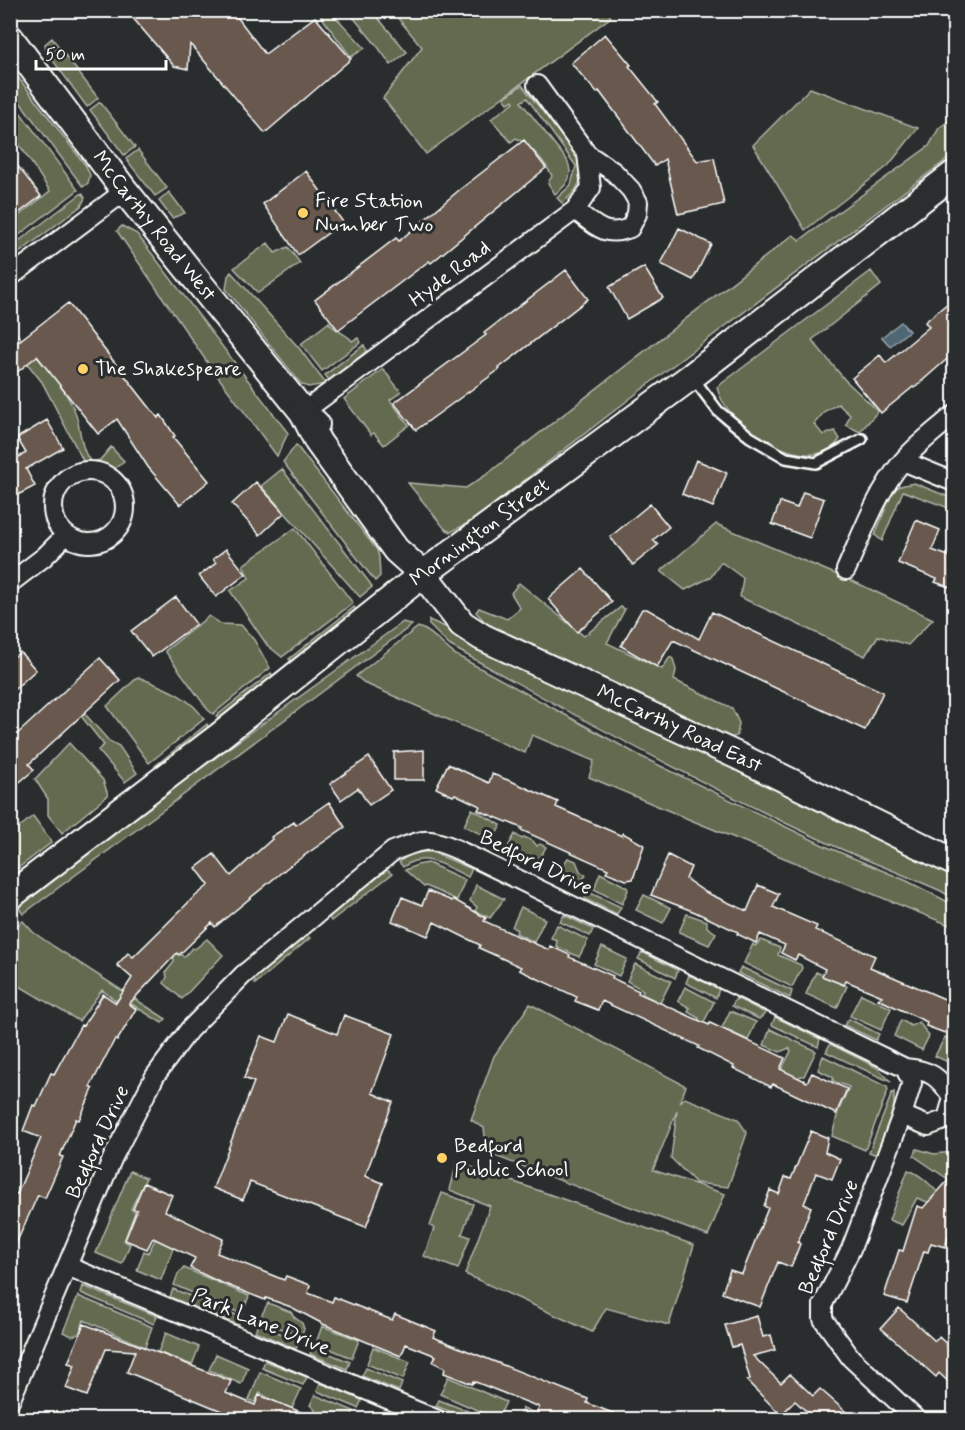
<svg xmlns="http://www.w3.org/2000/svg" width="965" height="1430" font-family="Mynerve,sans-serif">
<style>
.green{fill:#626a50;stroke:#b0b4a8;stroke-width:1.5}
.water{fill:#506675;stroke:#96a3ac;stroke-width:1.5}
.building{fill:#67594e;stroke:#fff;stroke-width:1.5}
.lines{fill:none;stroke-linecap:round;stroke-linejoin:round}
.lane-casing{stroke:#fff;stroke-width:14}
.street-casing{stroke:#fff;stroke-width:22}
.secondary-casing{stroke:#fff;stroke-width:30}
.lane{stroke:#2a2d2e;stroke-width:9}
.street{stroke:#2a2d2e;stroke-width:18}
.secondary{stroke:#2a2d2e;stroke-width:26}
.poi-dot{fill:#ffd166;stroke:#2a2d2e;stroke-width:2}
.labels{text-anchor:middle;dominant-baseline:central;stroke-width:6;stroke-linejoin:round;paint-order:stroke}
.poi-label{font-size:21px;fill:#fff;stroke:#2a2d2e;text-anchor:start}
.street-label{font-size:21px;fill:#fff;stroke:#2a2d2e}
</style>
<rect width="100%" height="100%" fill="#2a2d2e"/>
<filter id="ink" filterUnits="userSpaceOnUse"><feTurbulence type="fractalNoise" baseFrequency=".0167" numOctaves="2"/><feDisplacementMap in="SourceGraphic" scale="12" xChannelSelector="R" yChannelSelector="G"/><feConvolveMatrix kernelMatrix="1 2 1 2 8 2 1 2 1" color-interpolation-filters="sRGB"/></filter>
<g filter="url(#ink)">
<path class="green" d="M317,11H330L365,48L351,57Z
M348,11H372L407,52L391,65L378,47Z
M607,11L611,17L426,154L383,98L422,47L392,11Z
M52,38L98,98L87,107L46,51L45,44Z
M11,68L86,166L90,175L88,183L83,187L11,90Z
M522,85L579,158C586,178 578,191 562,203L557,198L571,185L576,166L527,98L521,102L567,160C574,175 568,185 555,194L548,183L552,176C546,163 529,144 516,138L511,142L491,119L514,102L513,100L508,103L504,98Z
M810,88L918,128L888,166L805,230L753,145Z
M11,100L78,190L11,241V222L50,191L11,132Z
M100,102L135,147L124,155L90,110Z
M954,117V154L663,373L472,521L451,532L445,529L408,483L466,488L486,475L793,235L800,240L929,146L939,128Z
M138,150L167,188L155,196L126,159Z
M169,192L185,213L172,218L159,201Z
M82,193L85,198L81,206L11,259V247Z
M122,226L137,234L288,433L277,456L207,362L117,231Z
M268,243L275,253L288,247L300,263L258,293L234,268Z
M871,271L881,285L812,340L845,380L878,411L860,432L846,425L850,415L838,404L825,411L814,424L823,435L835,431L840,439C812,482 723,424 717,387Z
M231,272L299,348L326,384L308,387L301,384L226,289L228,276Z
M329,322C335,332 346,333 352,341L358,338L361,342L322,371L301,344Z
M17,334C35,356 59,379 72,405C82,423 78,447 91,462L100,460L111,447L124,461L112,471L86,466L42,382L11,343V337Z
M364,345L367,351L329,380L325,375Z
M383,369L401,392L390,400L409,425L384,445L374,433L371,435L344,399Z
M296,445L377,550L379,557L380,576L375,581L283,462Z
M282,469L369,582L372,587L360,597L261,486Z
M914,483L954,499V510L903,491L882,541L875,535L892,492L900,486Z
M716,524L859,584L933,619L908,645L878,636L865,656L740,597L743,578L721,562L711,577L685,590L661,571Z
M295,528L353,603L282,657L267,645L230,591L249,578L243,565Z
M519,583L584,636L621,607L625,609L607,643L662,669L670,657L673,659L676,670L674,680L732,708L739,723L737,736L729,738L557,659L486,623L476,612L479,608L507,619L520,608L511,593Z
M354,607L356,610L292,661L289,659Z
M209,616L221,624L241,625L254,640L270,668L213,714L208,710L165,651Z
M429,620L452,630L954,874V899L941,891C905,875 868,861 832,845C701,784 574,716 449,645L429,625Z
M403,622L412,625L23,914L18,907L179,784Z
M418,627C433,631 443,647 456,655L642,757L825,846L907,881L954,905V927L693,821L589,777L594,761L532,735L525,753L366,684L356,676Z
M271,673L273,676L219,719L216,716Z
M138,677C162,687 190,696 204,719L149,763L107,706Z
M85,714L109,741L119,746L137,773L125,782L98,750L104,745L81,716Z
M207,724L208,728L158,767L155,766Z
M69,743L103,780L108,795L62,833L48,815V799L35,779Z
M472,809L501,825L493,840L464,826Z
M33,816L52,842L17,869L11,860V834Z
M515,834L522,839L524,837L533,841L537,846L540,844L546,847L537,863L508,847Z
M422,852H432L472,869L468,877C446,867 425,850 403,867L399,862L411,854Z
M568,858L576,861L580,871L586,875L581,883L561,873L565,869V862Z
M428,863L465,880L457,900L426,886L424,887L405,870L417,865Z
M387,870L392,874L331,921L328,916Z
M600,873L627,887L628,890L622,904L594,889Z
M476,885L504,899L490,918L475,911L477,907L470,901Z
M586,891L621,907L617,914L585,899Z
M644,895L671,908L663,923L636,910Z
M521,907L545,919L534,942L516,933L517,930L512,927Z
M687,914L707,921V927L716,933L709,945L679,932Z
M564,915L593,929L590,936L560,922Z
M23,921L33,932L53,946L166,1019L162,1023L120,997L116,1001L102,990L79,1021L11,981V930Z
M557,925L588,940L579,957L556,946L557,940L551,938Z
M304,934L310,938L255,984L254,976Z
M161,938L184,957L192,948L195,949L207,939L223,955L182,999L164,983L167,977L166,972L174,962V958L158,941Z
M761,940L780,948L778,955L801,965L802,968L792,987L744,963L753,944L755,946Z
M602,947L627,959L619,976L594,964Z
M642,952L678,970L675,978L638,959Z
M635,964L671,981L660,1003L642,994L643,990L627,981Z
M741,967L792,991L790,998L738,973Z
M816,972L847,986L837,1008L806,994Z
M689,975L719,989L716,998L686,983Z
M685,987L714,1002L702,1026L697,1023L699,1018L688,1012L690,1008L678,1001Z
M861,994L891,1008L881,1030L850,1016Z
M736,998L766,1013L759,1019L732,1006Z
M530,1004L686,1086L680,1102L685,1098L738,1119L747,1133L728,1187L696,1183L671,1158L677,1111L653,1170L725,1194L708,1236L487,1153L484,1128L471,1120L494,1056Z
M730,1011L756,1022L748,1040L722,1028Z
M775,1017L820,1039L818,1047L772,1025Z
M849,1019L879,1034L876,1040L844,1025Z
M901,1020L911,1026L919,1022L929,1036L922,1050L894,1036Z
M770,1029L816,1051L804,1076H800L795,1086L778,1076L791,1051L789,1048L780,1052L764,1045Z
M945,1037L954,1041V1065L935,1056Z
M830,1044L878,1068L891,1082L826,1052Z
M823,1056L887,1087L888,1090L865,1150L832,1136L838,1112L849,1087L833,1081V1077L818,1070Z
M894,1092V1110L877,1155L869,1152L892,1093Z
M917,1149L934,1154L952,1152L954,1154V1173L948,1179L914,1156Z
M457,1162L694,1245L669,1325L606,1308L592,1332L465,1274L490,1206L450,1190Z
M908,1170C924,1175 938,1193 949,1205L948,1210L917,1198L902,1225L889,1220Z
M130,1171L146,1178L131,1209L135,1212L124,1241L130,1244L122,1264L96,1253Z
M442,1193L473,1204L462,1234L470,1237L458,1269L424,1256L434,1228L430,1226Z
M156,1238L174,1246L161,1280L137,1270L144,1251L148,1253Z
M184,1268L249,1296L242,1314L174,1285L178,1274Z
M83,1286L157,1316L154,1324L81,1293Z
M173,1289L241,1317L238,1325L170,1297Z
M78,1296L152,1327L145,1347L84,1320L79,1334L72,1336L63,1332Z
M268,1303L291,1312L294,1317L302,1323L304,1329L301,1336L259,1320Z
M258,1324L299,1341L296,1349L255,1331Z
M322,1326L359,1340L352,1358L316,1343Z
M166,1333L199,1347L192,1365L158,1352Z
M313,1347L350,1362L347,1369L310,1354Z
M373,1347L410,1362L403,1379L367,1364Z
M216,1354L248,1368L241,1384L209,1370Z
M265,1361L307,1377L303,1385L262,1368Z
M366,1368L402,1383L399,1391L362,1376Z
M260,1372L301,1389L291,1411L260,1393L255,1402L249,1400Z
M448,1377L506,1402L498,1419L440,1394Z
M320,1383L362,1400L358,1408L317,1391Z
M315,1395L354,1411L349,1419H324L316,1416L315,1410L310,1405Z
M439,1400L488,1419H470L436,1406Z
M523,1408L547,1419H517Z"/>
<path class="water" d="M901,322L909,331L890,346L882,337Z"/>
<path class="building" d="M126,10H232L265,54L315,17L351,59L265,133L190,44L188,69L174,66Z
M605,34L631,65L629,66L658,102L655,104L697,161L714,158L724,204L678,214L665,159L655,166L599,91L597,93L571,63Z
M524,140L546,168L431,263L429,261L338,330L315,300L396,238L399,241L458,191Z
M10,156L41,196L10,220Z
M306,171L343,222L298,255L263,204Z
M679,228L711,244L693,280L661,264Z
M644,267L663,298L627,319L609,287Z
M566,270L588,299L499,368L500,369L416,430L394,403L486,335L484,333Z
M949,302L954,309V353L914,388L913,387L881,413L852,378L880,355L886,363L929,327L925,322Z
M68,303L158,418L161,415L175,436L173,437L209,481L180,505L148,467L117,419L98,434L37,356L10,378V348Z
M47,420L63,448L26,469L35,486L10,499V441L19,457L26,453L17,438Z
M696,460L727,473L713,507L682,494Z
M256,482L284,513L260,535L232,504Z
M803,492L824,499L810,538L772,524L780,502L797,508Z
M650,504L669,527L653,540L658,545L633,565L610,537Z
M916,520L940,530L932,550L954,558V589L935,582L937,579L898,563Z
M226,549L246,574L216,597L199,576L216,563L213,559Z
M583,569L612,602L577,632L548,599Z
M176,597L196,624L152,657L131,631Z
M642,609H647L699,639L712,612L883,692L865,730L673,640L657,667L621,646Z
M20,652L36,670L10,693V660Z
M100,658L120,680L29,764L34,770L10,790V745L17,739L15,736Z
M424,750V780H394V752Z
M369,757L391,790L369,805L358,788L341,800L330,784Z
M448,764L489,783L492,774L513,782L558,802L556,807L622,836L623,833L644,845L633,879L626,880L606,872L608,869L521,830L522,828L478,810L480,806L455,794L453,796L436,788Z
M329,802L345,827L288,867L215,927L212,923L179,955L177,953L129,1004L136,1009L117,1041L115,1039L90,1087L93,1089L79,1120L76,1119L60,1156L63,1157L45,1198L38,1195L10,1257V1191L17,1194L41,1138L23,1131L33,1105L36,1106L51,1073L54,1074L81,1025L83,1026L103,994L116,1003L132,978L117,965L128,953L133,957L193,898L209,885L196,868L214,854L231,876L272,839L271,837L294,822L296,825Z
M668,855L691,867L686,879L705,892L747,911L758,885L779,894L773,907L817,926L815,930L875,956L870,967L954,1003V1031L947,1029L945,1033L926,1026L927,1022L878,999L882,996L846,981L844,985L822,976L825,969L798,955L795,960L781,953L785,945L760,934L756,943L737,934L738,932L695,912L651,895Z
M428,891L452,901L453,899L486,918L484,921L549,950L550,946L570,955L569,957L613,976L612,978L639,991L638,993L709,1025L710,1023L785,1058L780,1069L807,1082L812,1073L847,1089L836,1114L773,1084L771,1087L733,1068L734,1066L698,1048L699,1046L602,1001L598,1010L575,1001L577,997L519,970L521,967L479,948L480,945L434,922L428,936L392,921L402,897L422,905Z
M288,1014L337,1034L344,1015L394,1034L372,1093L393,1102L365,1176L383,1183L366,1227L250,1182L243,1200L213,1188L254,1082L244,1078L261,1036L277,1042Z
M811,1131L828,1138L825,1152L840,1159L832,1179L816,1173L804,1204L811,1207L798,1242L800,1244L791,1267L778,1262L760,1307L722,1293L730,1270L742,1274L768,1208L764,1206L770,1190L779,1194L785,1177L791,1179Z
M954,1174V1217L945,1247L931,1243L928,1252L924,1251L907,1303L884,1296L899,1250L903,1251L917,1206L923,1208Z
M144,1183L172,1195L165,1211L223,1239L217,1253L284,1280L286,1276L310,1285L308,1293L332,1302L334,1297L392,1320L395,1314L436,1331L433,1337L588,1399L587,1403L628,1419H551L537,1414L539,1407L473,1381L472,1384L444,1373L445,1368L433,1362L436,1356L406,1344L401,1356L323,1324L291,1307L266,1298L265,1300L217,1281L190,1268L195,1258L153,1238L147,1249L125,1240L137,1210L133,1209Z
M899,1308L935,1341L939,1337L954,1351V1387L939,1373L936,1377L881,1328Z
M757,1316L763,1337L771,1335L775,1350L753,1356L781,1383L790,1374L813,1396L820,1389L854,1419H815L795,1401L781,1415L747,1381L750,1379L740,1345L732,1347L725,1325Z
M84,1324L231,1381L226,1393L255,1405L259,1395L318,1419H227L229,1414L127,1372L135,1351L106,1349L87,1396L66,1388L75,1365L68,1363Z"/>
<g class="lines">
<defs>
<path id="lane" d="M693,378L718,411L750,437L786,458L816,463L862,439"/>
<path id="street" d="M537,85L587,154L614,172L631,190L638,202L637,214L630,228C604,238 595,225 575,210
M10,277L125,191
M303,412L575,210L591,188L587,154
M903,461L954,482
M53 507a36 36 0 1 1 72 0a36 36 0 1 1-72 0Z
M846,570C862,534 877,492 902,462C917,444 936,430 954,415
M10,583L44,557L66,535
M902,1115L928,1126L947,1119L953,1098C939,1077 931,1070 905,1068
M67,1266L438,1420
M10,1401L113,1157L155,1076L189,1030L243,975L393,851C423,840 425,836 456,849L905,1068L912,1083L902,1115L851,1249L823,1304V1319L851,1358L917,1420"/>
<g id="secondary">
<path id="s1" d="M10,38L125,191L303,412L316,424"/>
<path id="s2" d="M303,412L318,442L396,550L423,574L462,624L482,637L738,756L954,862"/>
<path id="s3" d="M10,896L221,735L423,574L692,376L954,174"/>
</g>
</defs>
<use href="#lane" class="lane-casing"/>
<use href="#street" class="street-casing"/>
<use href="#secondary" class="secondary-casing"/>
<use href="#lane" class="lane"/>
<use href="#street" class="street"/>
<use href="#secondary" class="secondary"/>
</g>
</g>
<g class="poi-dot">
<circle cx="303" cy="213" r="6"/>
<circle cx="83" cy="369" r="6"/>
<circle cx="442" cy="1158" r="6"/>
</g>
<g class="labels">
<g class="poi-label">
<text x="315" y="201">Fire Station<tspan x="315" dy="24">Number Two</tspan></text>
<text x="95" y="369">The Shakespeare</text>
<text x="454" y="1146">Bedford<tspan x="454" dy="24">Public School</tspan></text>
</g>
<g class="street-label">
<text stroke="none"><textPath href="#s1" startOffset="237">McCarthy Road West</textPath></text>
<text transform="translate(450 274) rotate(-37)">Hyde Road</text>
<text stroke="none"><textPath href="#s3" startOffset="594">Mornington Street</textPath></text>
<text stroke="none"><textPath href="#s2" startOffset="508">McCarthy Road East</textPath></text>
<text transform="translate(536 863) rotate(26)">Bedford Drive</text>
<text transform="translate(98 1142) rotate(-65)">Bedford Drive</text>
<text transform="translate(829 1237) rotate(-67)">Bedford Drive</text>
<text transform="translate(261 1322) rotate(22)">Park Lane Drive</text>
</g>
</g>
<rect width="965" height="1430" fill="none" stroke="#2a2d2e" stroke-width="36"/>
<rect x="18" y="18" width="929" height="1394" fill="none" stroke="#fff" stroke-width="2" filter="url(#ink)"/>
<path d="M36 60v9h130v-9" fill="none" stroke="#ffffff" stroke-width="3"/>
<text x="45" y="60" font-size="18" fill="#ffffff" stroke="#2a2d2e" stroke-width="4.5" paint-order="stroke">50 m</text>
</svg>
